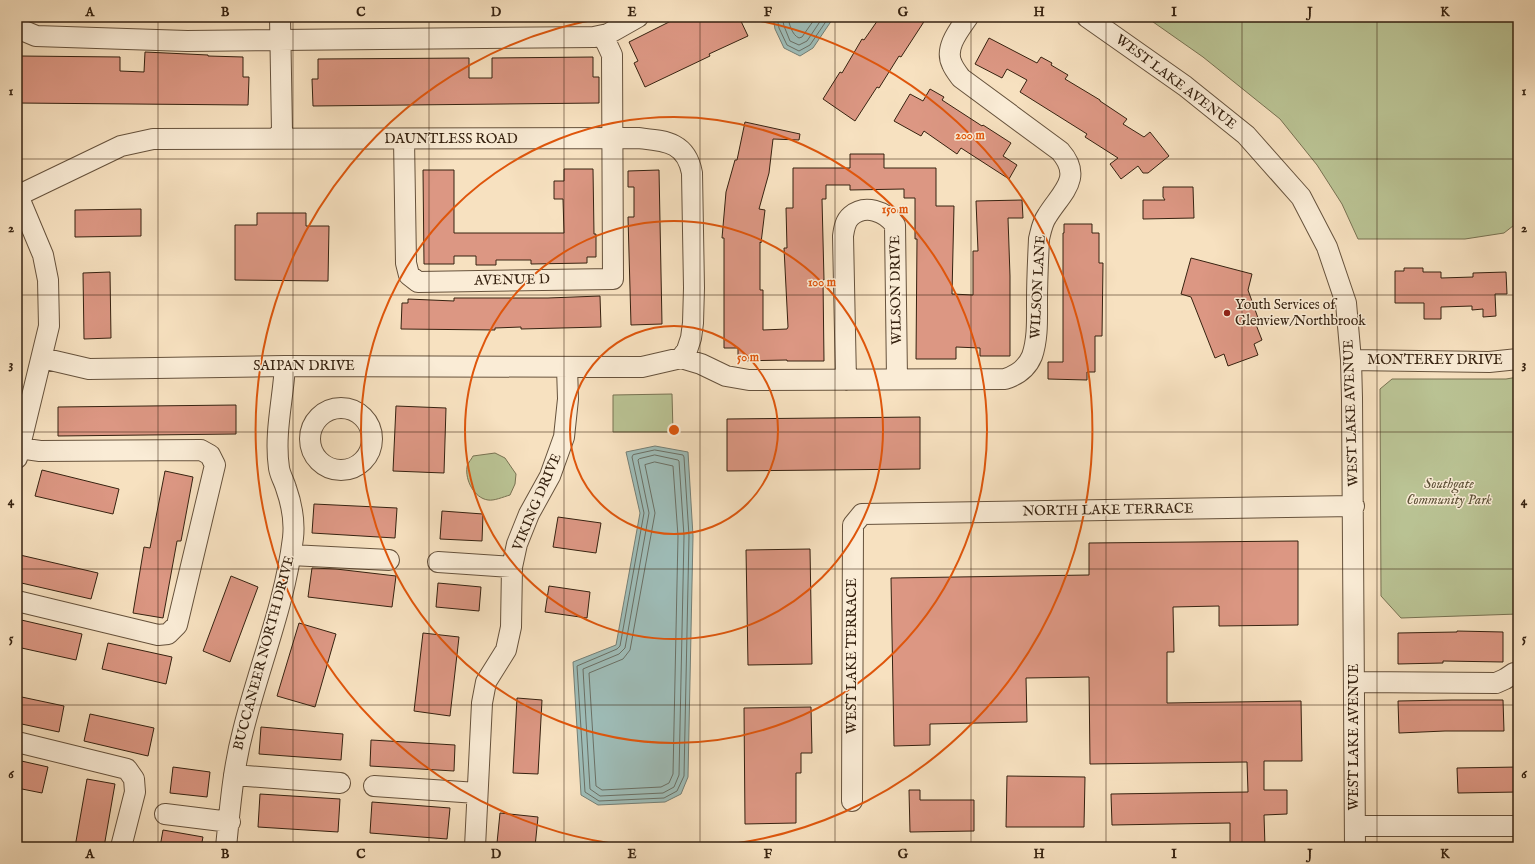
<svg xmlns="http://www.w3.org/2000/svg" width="1535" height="864" font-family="'IM FELL English',serif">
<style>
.green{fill:#bac394;stroke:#787252}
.water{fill:#9ebcb7;stroke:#747e74}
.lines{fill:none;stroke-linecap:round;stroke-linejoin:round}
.shore{stroke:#6a6f64;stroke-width:1}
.building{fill:#dc9783;stroke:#362210}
.minor-casing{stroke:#66523c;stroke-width:22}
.minor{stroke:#faecd6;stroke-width:20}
.grid{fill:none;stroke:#362210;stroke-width:1;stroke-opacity:0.55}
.ring{fill:none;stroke:#df560c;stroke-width:2}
.poi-dot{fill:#8f2418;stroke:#faecd6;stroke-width:1.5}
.labels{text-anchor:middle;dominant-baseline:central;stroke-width:3;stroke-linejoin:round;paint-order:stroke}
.street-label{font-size:14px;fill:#362210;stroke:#faecd6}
.poi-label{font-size:14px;fill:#362210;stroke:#faecd6;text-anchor:start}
.park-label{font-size:14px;font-style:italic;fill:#5e5238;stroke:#faecd6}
.centre{fill:#df560c;stroke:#faecd6;stroke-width:2}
.ring-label{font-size:12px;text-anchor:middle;font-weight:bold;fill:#df560c;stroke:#faecd6;stroke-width:3;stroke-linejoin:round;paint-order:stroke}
.neatline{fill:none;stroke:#362210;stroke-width:1.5}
.grid-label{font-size:13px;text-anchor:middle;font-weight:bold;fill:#362210}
</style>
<rect width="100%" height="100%" fill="#f7e1c0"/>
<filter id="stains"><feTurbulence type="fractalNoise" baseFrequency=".005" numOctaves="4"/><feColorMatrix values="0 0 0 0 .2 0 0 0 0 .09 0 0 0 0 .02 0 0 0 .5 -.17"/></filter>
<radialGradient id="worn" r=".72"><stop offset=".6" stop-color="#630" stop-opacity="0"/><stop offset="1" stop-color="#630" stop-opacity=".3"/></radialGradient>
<path class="green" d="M1146,17H1518V222L1504,233L1465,239H1358L1342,204L1317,165L1280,119L1203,57Z
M1518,377V614L1401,618L1381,596L1380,389L1392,379H1506Z
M672,394L673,432H613V395Z
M495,453L505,458L516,474L515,484L510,495C503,497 494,501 488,500C474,498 465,480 467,467C467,464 471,460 473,456Z"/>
<path class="water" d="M773,17H834L813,48L800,56L784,48L775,29Z
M655,446L688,452L693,536L688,777L681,794L665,802L598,805L581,795L573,662L616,645L640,513L626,452Z"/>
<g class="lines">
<path class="shore" d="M777,17L779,28L787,45L799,51L810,45L829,17
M782,17L784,26L790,41L799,45L807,41L823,17
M788,17C789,24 792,35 799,38L802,37L816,17
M655,450L683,455L684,457L689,536L684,776L677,791L664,798L599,801L585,792L577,666L617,649L620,646L644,513L632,457L633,455Z
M655,455L678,460L679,461L684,536L679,775L674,787L663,793L600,796L590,789L583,669L619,654L625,648L649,513L638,460L639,459Z
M655,462L673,466L678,536L673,774L669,783L661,787L602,790L596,786L589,673L623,659L630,650L655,513L645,465Z"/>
</g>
<path class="building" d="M679,17H739L748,36L709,54L710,56L645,87L634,63L638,61L629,42Z
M880,17H927L901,57L899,56L879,88L877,87L855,121L823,99L840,72L842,73L862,39L864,40Z
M989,38L1037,63L1041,57L1052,63L1051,65L1068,75L1065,79L1100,100V101L1127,119L1123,124L1144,137L1150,132L1169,156L1148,173H1143L1138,166L1121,179L1110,164L1118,158L1085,137L1087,134L1020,92L1027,80L1007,69L1002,78L975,64Z
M145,52L208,55V56L243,57V77H249L248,105L17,103V73H20V56L120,57V71L144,72Z
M593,57V77H599V103L313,106L312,79H318V59L469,58V78H492V58Z
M930,89L944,97L942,100L982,126L983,125L1011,143L1003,156L1017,165L1009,179L961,148L957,154L924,131L921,136L894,121L910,94L923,101Z
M745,122L800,134L799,140L773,139L769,173L759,209L765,210L761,243L760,242V290H763V330L787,329L788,327L784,248H787L786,208H793V168H850V154H884V168H936V206H954L952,294L973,295V251H978L976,201L1022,200L1023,218H1008L1010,276V356H980V348L956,347V359H916L917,239H915V198H904V189L850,190V185H826V199H822L824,280H823L824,361H787V360L738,361V348H724V238H722L726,192L735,160H737Z
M564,169H593L594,234H596V257H587V263L531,264V260H496V265H476V256H454V264H424L423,170H454V233H564L563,199H554V181H564Z
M659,170L662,324L631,325L628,217H634V187H628V171Z
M1163,187H1193L1194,218L1143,219V200H1165L1163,197Z
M141,209V236L75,237V210Z
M257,213H306V226H329L328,281L235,280V225H257Z
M1064,224H1092V233H1099V263H1103L1102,336H1095V372H1087V380L1048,379V362H1063V233H1064Z
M1191,258L1252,274L1248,290L1258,318L1253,317L1262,340L1254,344L1258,355L1228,366L1224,354L1215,358L1191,297L1181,294Z
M1404,268H1423V272H1441V278L1473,277V273L1506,272L1507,294H1495L1496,316L1483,317V309L1472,310V306L1441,307V319H1424V303H1395V271H1404Z
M110,272L111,338L84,339L83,273Z
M600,296L601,327L521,329V327L495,328V330L401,329L402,303H408V299L454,301V298H548Z
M236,405V434L58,436V407Z
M396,406L446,408L444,473L393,471Z
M920,417V469L727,471V419Z
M42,470L119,489L113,514L35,496Z
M165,471L193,477L181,541H177L163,618L133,613L144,547L150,548Z
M314,504L397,508L395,538L312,533Z
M442,511L483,514L482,541L440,539Z
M558,517L601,523L596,553L553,547Z
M1298,541V625L1219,626V606L1173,607L1174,652H1167V703L1301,701L1302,761H1264V790H1287V814L1264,815L1265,847H1230V823L1112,825L1111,794L1248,792L1247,762L1090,764L1089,677L1026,678L1027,722L930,724V745L894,746L891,578L1089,575V543Z
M810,549L812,664L748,665L746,550Z
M20,555L98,573L91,599L17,582V567Z
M312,568L336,569L396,576L392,607L308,597Z
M231,576L258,587L230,662L203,651Z
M438,583L481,587L479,611L436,607Z
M549,586L590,592L587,618L545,612Z
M17,619L82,634L76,660L17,647Z
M299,623L336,634L315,707L277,696Z
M1457,631L1503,632V662L1443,661V663L1398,664V633L1457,632Z
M423,633L459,637L450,716L414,711Z
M108,643L172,657L166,684L102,669Z
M17,696L64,706L59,732L17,723Z
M517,698L542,700L538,774L513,773Z
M1452,700H1503L1504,731H1445L1399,733L1398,701Z
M811,707L812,753H801V773H796V823L745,824L744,708Z
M90,714L154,728L148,756L84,741Z
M261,727L343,734L341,760L259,754Z
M371,740L455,745L454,771L370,766Z
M17,760L48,767L42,793L17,788Z
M173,767L210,772L207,797L170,793Z
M1518,767V792L1458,793L1457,768Z
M1007,776L1085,777L1084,827H1006Z
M87,779L115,784L104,847H75Z
M909,790H920V800H974V831L910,832Z
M260,794L340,799L338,832L258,827Z
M372,802L450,808L447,839L370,833Z
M500,813L538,817L535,847L497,843Z
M163,830L203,837L201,847H160Z"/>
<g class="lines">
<defs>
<path id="minor" d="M1087,17L1185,86L1246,135L1301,197L1327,247L1346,303L1351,360L1352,398L1355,847
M17,28L36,36L187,41L594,37L608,34L638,17
M276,138L282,131L280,17
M404,139L406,263L409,275L418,282L613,279L612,55L606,42L600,36
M17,193L43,255L48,280L49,326L17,458
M17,196L121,146L153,139L638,138C664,141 686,141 692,173L694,288L693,323L691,338L687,350L681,358
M42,358L89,369L285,366L642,367L681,358L701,364L726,376L749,380L1005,379C1018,375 1027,368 1032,356C1038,339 1037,318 1037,301C1037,280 1038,260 1039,239C1041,231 1042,223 1047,216C1061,193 1084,178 1060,151L961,78C958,74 954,69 952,64C944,48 959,30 968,17
M1351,360L1489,362L1518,359
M846,380L843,236C844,229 845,221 851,216C865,204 885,211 895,225L897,379
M310 439a31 31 0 1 1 62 0a31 31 0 1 1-62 0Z
M291,555L389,560
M438,562L512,567
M17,601L158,635L168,634L177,625L215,465L210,455L201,450L40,451L19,448
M1354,682L1496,683L1505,679L1514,673
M17,742L127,769L134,779L135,792L121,847
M234,775L340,783
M374,786L477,793
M852,801L853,525L862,514L1354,506
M165,814L230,822
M1355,826H1518
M226,847C230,808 233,769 243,731C259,666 285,604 293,538C295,520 292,505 286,488C284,481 280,475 279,468C274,434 283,400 285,366
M475,847L482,703L486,682L506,650L511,627L512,567L517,544L529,514L550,476L564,437L568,399L567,367"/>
</defs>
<use href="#minor" class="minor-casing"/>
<use href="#minor" class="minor"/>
</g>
<path class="grid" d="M158,17V847M293,17V847M429,17V847M564,17V847M700,17V847M835,17V847M971,17V847M1106,17V847M1242,17V847M1377,17V847M17,159H1518M17,295H1518M17,432H1518M17,569H1518M17,705H1518"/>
<g class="ring">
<circle cx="674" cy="430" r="104"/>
<circle cx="674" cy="430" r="209"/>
<circle cx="674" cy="430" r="313"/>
<path d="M645 847A418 418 0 0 1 609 17M739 17A418 418 0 0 1 703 847"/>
</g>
<circle class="poi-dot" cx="1227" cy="313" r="4"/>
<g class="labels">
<g class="street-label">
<text transform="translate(1176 82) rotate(37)">WEST LAKE AVENUE</text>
<text x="451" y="139">DAUNTLESS ROAD</text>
<text transform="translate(512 280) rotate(-1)">AVENUE D</text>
<text transform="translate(1038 287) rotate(-87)">WILSON LANE</text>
<text transform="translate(896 290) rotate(-91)">WILSON DRIVE</text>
<text x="1435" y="360">MONTEREY DRIVE</text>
<text x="304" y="366">SAIPAN DRIVE</text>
<text transform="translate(1351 413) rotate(-92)">WEST LAKE AVENUE</text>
<text transform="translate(537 502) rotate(-67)">VIKING DRIVE</text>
<text transform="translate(1108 510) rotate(-1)">NORTH LAKE TERRACE</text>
<text transform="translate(264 653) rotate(-75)">BUCCANEER NORTH DRIVE</text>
<text transform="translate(852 656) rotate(-90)">WEST LAKE TERRACE</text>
<text transform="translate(1354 737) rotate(-90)">WEST LAKE AVENUE</text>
</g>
<g class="poi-label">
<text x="1235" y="305">Youth Services of<tspan x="1235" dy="16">Glenview/Northbrook</tspan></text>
</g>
<g class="park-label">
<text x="1449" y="484">Southgate<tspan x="1449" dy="16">Community Park</tspan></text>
</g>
</g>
<circle cx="674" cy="430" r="6" class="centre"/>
<g class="ring-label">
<text x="970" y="139">200 m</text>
<text x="895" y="213">150 m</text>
<text x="822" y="286">100 m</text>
<text x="748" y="361">50 m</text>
</g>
<rect width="1535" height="864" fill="none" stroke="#f7e1c0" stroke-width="44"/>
<rect x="22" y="22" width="1491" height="820" class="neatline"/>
<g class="grid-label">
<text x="90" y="16">A</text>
<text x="225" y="16">B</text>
<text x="361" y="16">C</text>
<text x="496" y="16">D</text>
<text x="632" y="16">E</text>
<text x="768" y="16">F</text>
<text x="903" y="16">G</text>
<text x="1039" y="16">H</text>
<text x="1174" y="16">I</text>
<text x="1310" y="16">J</text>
<text x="1445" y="16">K</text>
<text x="11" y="95">1</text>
<text x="1524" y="95">1</text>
<text x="11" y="232">2</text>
<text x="1524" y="232">2</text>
<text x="11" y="368">3</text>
<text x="1524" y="368">3</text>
<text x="11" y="505">4</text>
<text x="1524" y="505">4</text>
<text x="11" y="642">5</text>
<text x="1524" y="642">5</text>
<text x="11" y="778">6</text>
<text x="1524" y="778">6</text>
<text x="90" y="858">A</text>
<text x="225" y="858">B</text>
<text x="361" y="858">C</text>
<text x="496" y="858">D</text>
<text x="632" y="858">E</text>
<text x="768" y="858">F</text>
<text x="903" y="858">G</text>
<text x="1039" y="858">H</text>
<text x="1174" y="858">I</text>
<text x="1310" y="858">J</text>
<text x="1445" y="858">K</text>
</g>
<rect width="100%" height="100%" filter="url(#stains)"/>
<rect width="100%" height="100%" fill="url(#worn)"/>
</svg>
